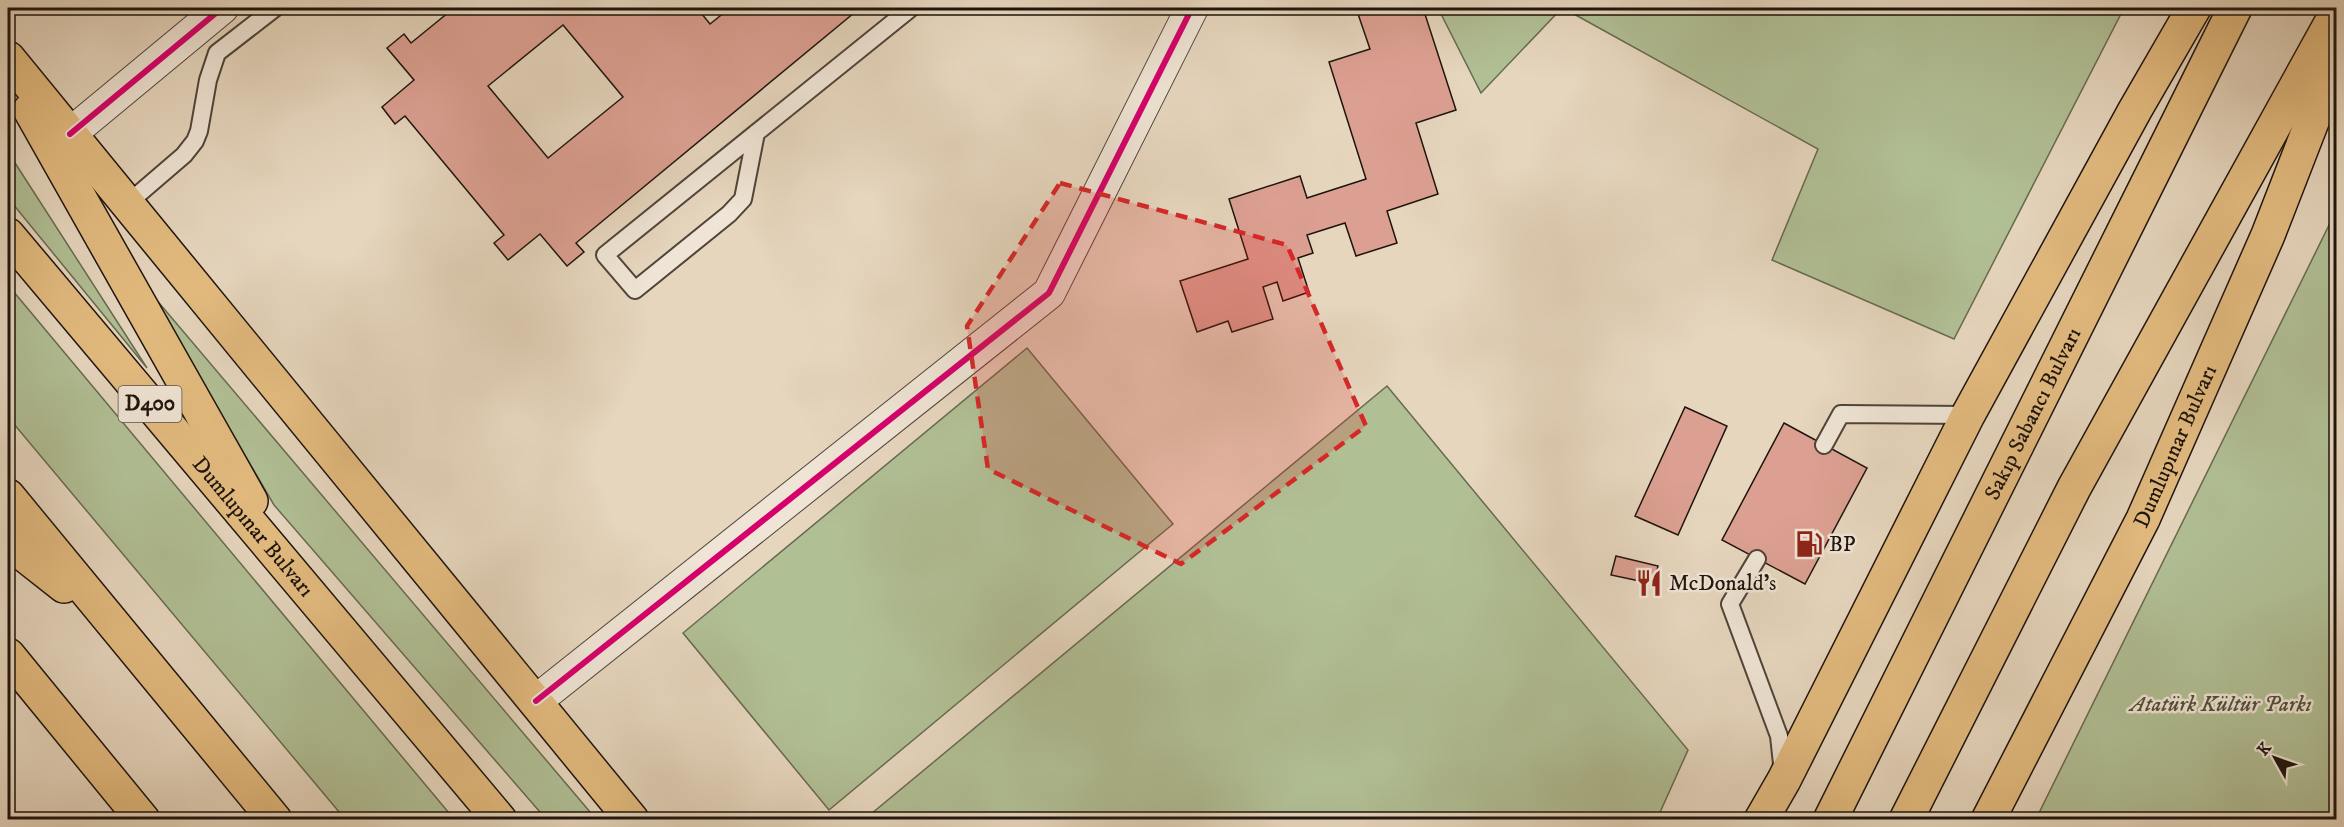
<svg xmlns="http://www.w3.org/2000/svg" width="2344" height="827" font-family="'IM FELL DW Pica',serif">
<style>
.green{fill:#b1bf95;stroke:#676a51;stroke-width:1.5}
.building{fill:#dca092;stroke:#1d140d;stroke-width:1.5;fill-rule:evenodd}
.lines{fill:none;stroke-linecap:round;stroke-linejoin:round}
.lane-casing{stroke:#4f4439;stroke-width:20}
.street-casing{stroke:#4f4439;stroke-width:34}
.primary-casing{stroke:#1d140d;stroke-width:36}
.lane{stroke:#efe4d5;stroke-width:16}
.street{stroke:#efe4d5;stroke-width:32}
.primary{stroke:#e3bb7f;stroke-width:33}
.cycleway-casing{stroke:#efe4d5;stroke-width:10}
.cycleway{stroke:#d6006c;stroke-width:6}
.marked{fill:#d62828;fill-opacity:0.2;stroke:#d62828;stroke-width:4.5;stroke-dasharray:12 8;stroke-linejoin:round}
.labels{text-anchor:middle;dominant-baseline:central;stroke-width:5;stroke-linejoin:round;paint-order:stroke}
.shield{fill:#efe4d5;stroke:#5c5249;stroke-width:1.5}
.shield-label{font-size:21px;font-weight:bold;fill:#1d140d}
.street-label{font-size:22px;fill:#1d140d;stroke:#efe4d5}
.poi-label{font-size:22px;fill:#1d140d;stroke:#efe4d5;text-anchor:start}
.park-label{font-size:22px;font-style:italic;fill:#51503d;stroke:#efe4d5}
</style>
<rect width="100%" height="100%" fill="#e6d6be"/>
<filter id="stains"><feTurbulence type="fractalNoise" baseFrequency=".00333" numOctaves="4"/><feColorMatrix values="0 0 0 0 .2 0 0 0 0 .09 0 0 0 0 .02 0 0 0 .5 -.17"/></filter>
<radialGradient id="worn" r=".72"><stop offset=".6" stop-color="#630" stop-opacity="0"/><stop offset="1" stop-color="#630" stop-opacity=".3"/></radialGradient>
<path class="green" d="M1438,8H1562L1481,93Z
M1563,8H2124L1954,339L1772,260L1818,149Z
M8,152L147,368L8,198Z
M2336,211V819H2036Z
M8,285L454,819H345L8,417Z
M149,291L596,819H546L274,505Z
M1027,348L1173,524L829,810L683,633Z
M1387,386L1688,750L1657,819H865Z"/>
<path class="building" d="M454,8H697L710,24L730,8H860L576,243L584,252L567,266L540,234L508,260L494,243L504,235L405,116L395,124L382,107L414,80L387,48L404,34L411,43ZM563,25L623,97L548,158L488,86Z
M1367,8H1423L1456,110L1416,123L1438,194L1387,211L1397,243L1356,256L1345,223L1307,235L1313,253L1298,258L1309,292L1283,301L1277,282L1263,287L1273,319L1232,332L1228,321L1197,332L1180,281L1248,259L1229,199L1300,176L1307,198L1366,179L1329,62L1370,49L1357,11Z
M1685,407L1727,426L1678,535L1635,516Z
M1784,423L1867,468L1805,584L1722,540Z
M1616,556L1658,566L1654,584L1611,575Z"/>
<g class="lines">
<defs>
<path id="lane" d="M756,133L743,199L729,214L635,290L605,255L911,8
M127,204L184,155L195,141L199,131L208,80L217,53L275,8
M1824,445L1841,414L1968,415
M1757,559L1730,604L1779,736L1783,773"/>
<path id="street" d="M70,134L222,8
M536,701L1049,293L1192,8"/>
<g id="primary">
<path d="M8,58L632,820"/>
<path d="M30,110L251,501"/>
<path id="s1" d="M8,235L500,820"/>
<path d="M8,496L275,820"/>
<path d="M8,542L64,586"/>
<path d="M8,655L143,820"/>
<path d="M1761,820L1784,780L1968,415L2135,110L2194,8"/>
<path id="s2" d="M1830,820L2235,8"/>
<path d="M1906,820L2074,488L2336,14"/>
<path id="s3" d="M1988,820L2143,519L2268,235L2336,60"/>
</g>
</defs>
<use href="#lane" class="lane-casing"/>
<use href="#street" class="street-casing"/>
<use href="#primary" class="primary-casing"/>
<use href="#lane" class="lane"/>
<use href="#street" class="street"/>
<use href="#primary" class="primary"/>
<defs>
<path id="cycleway" d="M70,134L222,8
M536,701L1049,293L1192,8"/>
</defs>
<use href="#cycleway" class="cycleway-casing"/>
<use href="#cycleway" class="cycleway"/>
</g>
<path class="marked" d="M1060,183L1287,245L1366,426L1181,564L988,469L967,326Z"/>
<defs>
<symbol id="fuel-bare" viewBox="-9 -9 18 18"><path d="M-5.5-6h7V0h2V4h1.3V-2.5L3-4.5l.8-.8L6-3V5H2.5V1h-1V6h-7ZM-4.2-4.7v3.2H.2V-4.7Z" fill="#8f2418" stroke="#efe4d5" stroke-width="2.5" paint-order="stroke"/></symbol>
<symbol id="restaurant-bare" viewBox="-9 -9 18 18"><path d="M-5-6h1v4h1v-4h1v4h1v-4h1v5L-1.5 .5V6h-2V.5L-5-1ZM5-6V6H3V1.5H1.5Q1.5-4 5-6Z" fill="#8f2418" stroke="#efe4d5" stroke-width="2.5" paint-order="stroke"/></symbol>
</defs>
<g fill-rule="evenodd">
<use href="#fuel-bare" x="1790" y="525" width="38" height="38"/>
<use href="#restaurant-bare" x="1630" y="564" width="38" height="38"/>
</g>
<g class="labels">
<rect class="shield" x="118.5" y="386" width="63" height="36" rx="4.5"/>
<g class="shield-label">
<text x="150" y="404">D400</text>
</g>
<g class="street-label">
<text stroke="none"><textPath href="#s2" startOffset="454">Sakıp Sabancı Bulvarı</textPath></text>
<text stroke="none"><textPath href="#s3" startOffset="418">Dumlupınar Bulvarı</textPath></text>
<text stroke="none"><textPath href="#s1" startOffset="381">Dumlupınar Bulvarı</textPath></text>
</g>
<g class="poi-label">
<text x="1829" y="544">BP</text>
<text x="1669" y="583">McDonald's</text>
</g>
<g class="park-label">
<text x="2221" y="704">Atatürk Kültür Parkı</text>
</g>
</g>
<rect width="2344" height="827" fill="none" stroke="#e6d6be" stroke-width="30"/>
<rect x="9" y="9" width="2326" height="809" fill="none" stroke="#1d140d" stroke-width="3"/>
<rect x="15" y="15" width="2314" height="797" fill="none" stroke="#1d140d" stroke-width="1.5"/>
<g transform="translate(2275 758) rotate(310)" stroke="#efe4d5" stroke-width="4.5" paint-order="stroke">
<path d="M0-4.5L10 22L0 15L-10 22Z" fill="#1d140d"/>
<text y="-9" font-size="16" font-weight="bold" text-anchor="middle" fill="#1d140d">K</text>
</g>
<rect width="100%" height="100%" filter="url(#stains)"/>
<rect width="100%" height="100%" fill="url(#worn)"/>
</svg>
